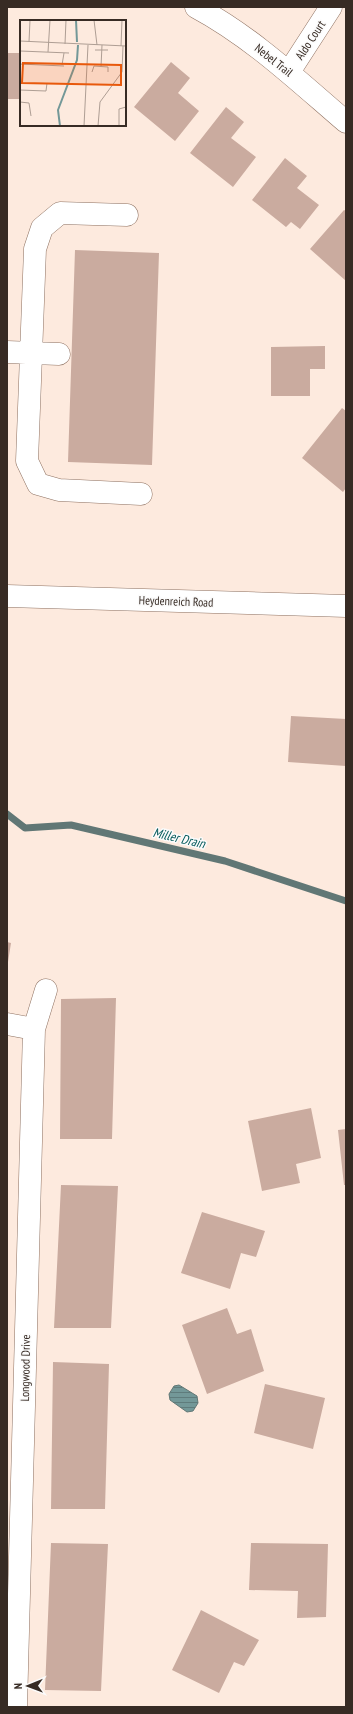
<svg xmlns="http://www.w3.org/2000/svg" width="353" height="1714" font-family="'PT Sans Narrow',sans-serif">
<style>
.water{fill:url(#water-rules);stroke:#617775}
.lines{fill:none;stroke-linecap:round;stroke-linejoin:round}
.stream{stroke:#617775;stroke-width:7}
.building{fill:#caab9f}
.street-casing{stroke:#8e7161;stroke-width:23}
.secondary-casing{stroke:#8e7161;stroke-width:23}
.street{stroke:#fff;stroke-width:22}
.secondary{stroke:#fff;stroke-width:22}
.labels{text-anchor:middle;dominant-baseline:central;stroke-width:3;stroke-linejoin:round;paint-order:stroke}
.street-label{font-size:12px;fill:#372b24;stroke:#fbfbfb}
.water-label{font-size:13px;font-style:italic;fill:#055a5b;stroke:#fbfbfb}
.inset-river{fill:none;stroke:#739898;stroke-width:2}
.inset-road{fill:none;stroke:#ae9e94;stroke-width:1}
.view{fill:#e8590c;fill-opacity:0.15;stroke:#e8590c;stroke-width:2}
.inset-edge{fill:none;stroke:#372b24;stroke-width:2}
</style>
<defs>
<pattern id="water-rules" width="6" height="5" patternUnits="userSpaceOnUse"><rect width="6" height="5" fill="#739898"/><path d="M0 2.5h6" fill="none" stroke="#5f7c7c"/></pattern>
</defs>
<rect width="100%" height="100%" fill="#fdeade"/>
<path class="water" d="M179,1385L197,1396L198,1403L193,1411L187,1412L170,1400L169,1394L174,1386Z"/>
<g class="lines">
<path class="stream" d="M7,814L25,828L71,825L225,861L346,901"/>
</g>
<path class="building" d="M7,53H21V99H7Z
M171,62L190,78L178,93L199,111L175,141L134,107Z
M226,107L244,122L231,138L256,157L233,187L190,153Z
M285,158L307,176L297,188L319,205L300,229L291,222L286,227L252,200Z
M344,210L346,211V281L310,249Z
M75,250L159,253L152,465L68,462Z
M325,346V369H310V396H271V347Z
M342,408L346,411V488L343,492L302,458Z
M291,716L346,719V766L288,762Z
M7,942L11,943L8,962H7Z
M116,998L112,1139H60L61,999Z
M311,1108L321,1158L296,1164L300,1183L262,1191L248,1121Z
M346,1129V1185H344L338,1130Z
M61,1185L118,1186L111,1328H54Z
M202,1212L265,1231L256,1257L241,1253L230,1289L181,1273Z
M227,1308L237,1334L251,1329L264,1371L207,1394L182,1325Z
M53,1362L109,1364L105,1509H51Z
M265,1384L325,1398L313,1449L254,1433Z
M51,1543L108,1544L101,1691L45,1690Z
M251,1543L328,1544L326,1617L297,1618L298,1591L249,1590Z
M201,1610L259,1640L244,1666L234,1662L219,1693L172,1670Z"/>
<g class="lines">
<defs>
<path id="street" d="M196,7C252,37 298,81 346,122
M289,72L331,7
M127,215L60,213L42,228L35,249L27,461L38,484L59,490L141,494
M7,352L59,354
M7,1024L34,1029
M16,1707L34,1029L46,990"/>
<path id="secondary" d="M7,596L346,606"/>
</defs>
<use href="#street" class="street-casing"/>
<use href="#secondary" class="secondary-casing"/>
<use href="#street" class="street"/>
<use href="#secondary" class="secondary"/>
</g>
<g class="labels">
<g class="street-label">
<text transform="translate(310 40) rotate(-57)">Aldo Court</text>
<text transform="translate(274 60) rotate(38)">Nebel Trail</text>
<text transform="translate(176 601) rotate(2)">Heydenreich Road</text>
<text transform="translate(25 1368) rotate(-89)">Longwood Drive</text>
</g>
<g class="water-label">
<text transform="translate(179 838) rotate(13)">Miller Drain</text>
</g>
</g>
<g transform="translate(20 20)">
<rect width="106" height="106" fill="#fdeade"/>
<path class="inset-river" d="M56,0L57,22M40,106L38,90L57,40L58,25"/>
<path class="inset-road" d="M74,0L77,25M0,21L106,26M9,22L10,0M45,24L46,0M101,26L102,0M75,30H88M0,31L49,33M28,32L30,0M0,44L44,46M42,45L44,33M81,47L82,25M72,52L74,46L88,47V52M0,70L26,71L27,63M0,82L9,83L11,96M64,106L68,25M78,106L80,82L102,52L103,26M99,106V89L106,87"/>
<path class="view" d="M3,43L101,45V65L2,63Z"/>
<rect width="106" height="106" class="inset-edge"/>
</g>
<rect width="353" height="1714" fill="none" stroke="#372b24" stroke-width="16"/>
<g transform="translate(28 1686) rotate(269)" stroke="#fbfbfb" stroke-width="3" paint-order="stroke">
<path d="M0-3L7 15L0 10L-7 15Z" fill="#372b24"/>
<text y="-6" font-size="11" font-weight="bold" text-anchor="middle" fill="#372b24">N</text>
</g>
</svg>
